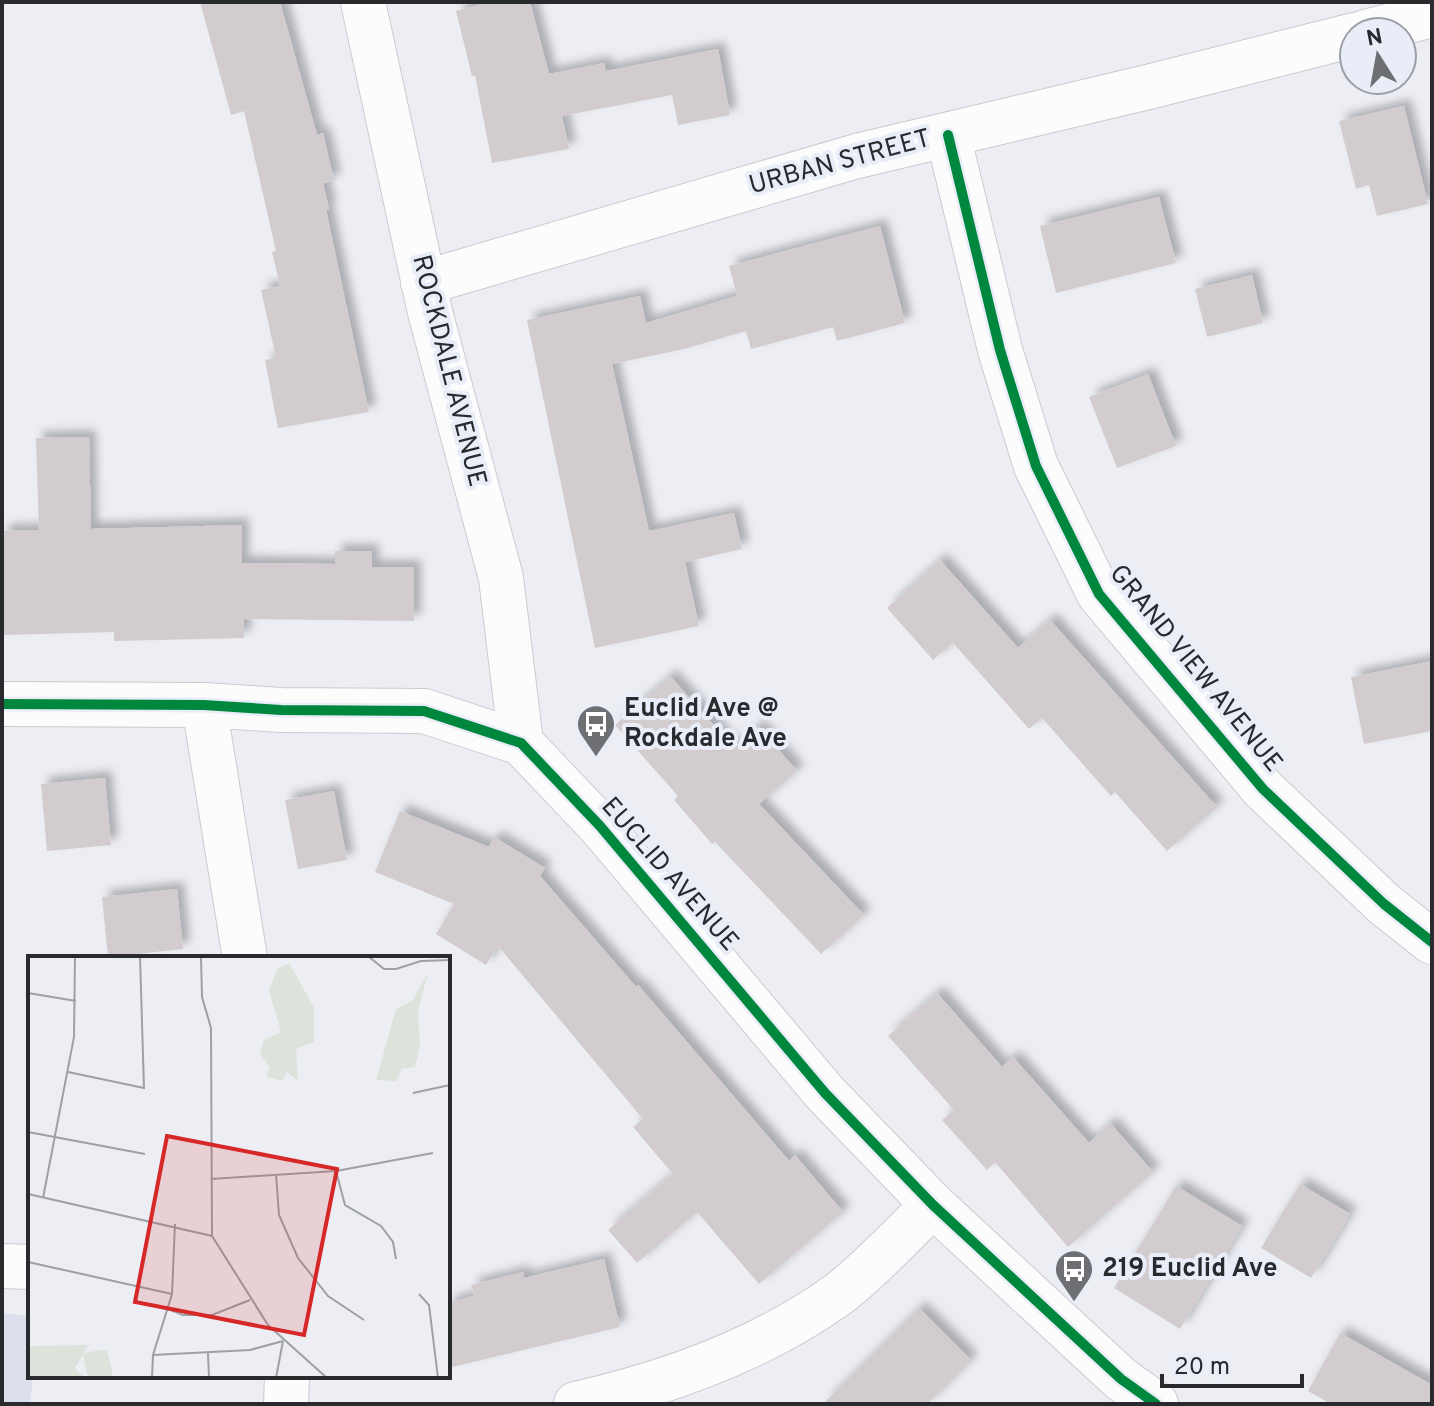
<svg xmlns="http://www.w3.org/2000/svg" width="1434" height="1406" font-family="Overpass,sans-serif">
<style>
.built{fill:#dce0ec}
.building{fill:#d3cccf;filter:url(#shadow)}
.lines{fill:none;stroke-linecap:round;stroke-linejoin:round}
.minor-casing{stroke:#cacbcf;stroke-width:46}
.tertiary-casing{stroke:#cacbcf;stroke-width:46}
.minor{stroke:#fcfcfd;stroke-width:44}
.tertiary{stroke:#fcfcfd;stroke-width:44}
.cycleway-casing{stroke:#e9edf8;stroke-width:15}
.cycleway{stroke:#00873e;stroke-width:10}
.labels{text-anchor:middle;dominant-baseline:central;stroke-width:8;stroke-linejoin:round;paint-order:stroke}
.street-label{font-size:26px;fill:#282a2e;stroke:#e9edf8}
.poi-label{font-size:26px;font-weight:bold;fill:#282a2e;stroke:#e9edf8;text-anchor:start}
.inset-road{fill:none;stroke:#9ea0a5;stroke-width:2}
.view{fill:#d62828;fill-opacity:0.15;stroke:#d62828;stroke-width:4}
.inset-edge{fill:none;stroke:#282a2e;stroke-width:4}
</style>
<defs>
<filter id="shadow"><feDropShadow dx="7" dy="-7" stdDeviation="4" flood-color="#0004"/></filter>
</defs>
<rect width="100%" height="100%" fill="#eceef4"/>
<path class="built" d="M2,1313L30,1316V1376H33L30,1404H2Z"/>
<path class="building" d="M200,2H280L317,135L323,133L334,181L323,183L329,209L326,210L369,412L278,428L265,360L276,358L261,290L280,286L272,252L276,251L244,111L231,115Z
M490,2H530L549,74L604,63L606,71L718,49L730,115L678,125L672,95L562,116L569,149L492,163L475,75L472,76L456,11Z
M1404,106L1428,204L1377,216L1369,185L1356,189L1339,121Z
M1159,197L1176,263L1056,293L1040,226Z
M880,226L905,323L837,341L833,327L751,349L746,331L684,349L612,364L649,531L734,513L742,549L685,562L699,626L595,648L527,320L640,296L646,323L737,296L729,266Z
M1252,275L1263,323L1207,337L1195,289Z
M1148,374L1176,446L1117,468L1089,397Z
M89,437L91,529L242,525V563L335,564V551H372V567H414V621L244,619V638L114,641V632L3,635L2,531L39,530L36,438Z
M940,560L1018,648L1050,620L1217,807L1167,851L1115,792L1111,796L1042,718L1029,729L953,643L933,660L887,608Z
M1432,661V731L1364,744L1351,677Z
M670,676L734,748L758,726L797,771L759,804L864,915L821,954L715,842L712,844L674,800L678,796L615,725Z
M105,778L111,845L47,851L41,784Z
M334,791L347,860L298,869L285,800Z
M400,811L489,847L494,837L545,868L540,876L636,987L638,985L789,1161L795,1155L843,1212L759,1284L697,1212L637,1263L608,1230L673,1174L633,1127L643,1119L498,946L486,965L436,934L454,904L375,872Z
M177,889L183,949L108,957L102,897Z
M937,993L1002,1067L1013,1057L1089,1143L1110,1123L1153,1172L1068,1247L995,1162L987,1170L942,1120L954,1110L888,1036Z
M1300,1184L1350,1214L1311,1278L1261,1248Z
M1176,1186L1242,1226L1180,1329L1114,1288Z
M604,1259L620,1327L448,1368V1303L474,1296L471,1285L523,1272L524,1278Z
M919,1308L971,1360L927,1404H823Z
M1340,1333L1432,1385V1404H1331L1308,1391Z"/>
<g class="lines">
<defs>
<path id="minor" d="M363,2L430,312L501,578L521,743
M1365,32L1432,15
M948,135L1000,350L1036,466L1099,594L1263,789L1384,904L1432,942
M423,283L857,156L1148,87L1354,35
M2,1266L30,1267
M576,1404C668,1383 763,1349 840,1293C872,1268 904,1233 933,1205"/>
<path id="tertiary" d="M2,704L204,705L281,710L424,711L521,743L600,826L825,1093L933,1205L1121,1379L1156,1404
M204,705L245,958
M286,1404L287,1376"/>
</defs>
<use href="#minor" class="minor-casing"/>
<use href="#tertiary" class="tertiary-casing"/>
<use href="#minor" class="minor"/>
<use href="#tertiary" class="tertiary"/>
<defs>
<path id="cycleway" d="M948,135L1000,350L1036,466L1099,594L1263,789L1384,904L1432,942
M2,704L204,705L281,710L424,711L521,743L600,826L825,1093L933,1205L1121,1379L1156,1404"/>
</defs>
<use href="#cycleway" class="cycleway-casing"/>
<use href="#cycleway" class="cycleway"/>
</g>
<defs>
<symbol id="bus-pin" viewBox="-11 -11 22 30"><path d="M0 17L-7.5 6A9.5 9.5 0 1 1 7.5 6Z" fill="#6d6f73" stroke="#e9edf8"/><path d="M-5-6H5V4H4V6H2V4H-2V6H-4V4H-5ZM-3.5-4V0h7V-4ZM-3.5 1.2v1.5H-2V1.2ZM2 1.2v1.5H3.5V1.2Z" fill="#fff"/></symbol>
</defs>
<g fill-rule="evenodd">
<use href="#bus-pin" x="574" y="702" width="44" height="60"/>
<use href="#bus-pin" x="1052" y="1247" width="44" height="60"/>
</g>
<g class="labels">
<g class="street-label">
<text transform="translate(840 163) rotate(-15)">URBAN STREET</text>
<text transform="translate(448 371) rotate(76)">ROCKDALE AVENUE</text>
<text transform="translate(1195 669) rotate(51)">GRAND VIEW AVENUE</text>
<text transform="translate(669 875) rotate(49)">EUCLID AVENUE</text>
</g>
<g class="poi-label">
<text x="624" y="709">Euclid Ave @<tspan x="624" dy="30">Rockdale Ave</tspan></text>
<text x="1102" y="1269">219 Euclid Ave</text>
</g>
</g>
<g transform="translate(28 956)">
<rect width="422" height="422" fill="#eceef4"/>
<path d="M261,7L286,51V86L268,93L270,125L259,116L254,125L238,121L242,111L232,98L236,84L253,76L241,35L249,13ZM400,17L390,55L392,89L387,111L374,113L368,125L348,124L368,53L384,45ZM60,389L56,397L79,393L85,420L60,422L55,399L47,412L57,422H0V390Z" fill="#dde3db"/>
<path class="inset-road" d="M173,0L174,41L183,72L184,280M340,0L356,13H368L393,5L422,4M0,37L48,45M40,116L116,132L112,0M385,137L422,129M0,176L117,198M308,215L405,197M248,218L251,259L270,302L300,340L336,364M183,223L308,215L317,249L353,270L365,286L368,303M0,238L184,280L240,369L299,422M15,242L46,81L47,0M0,306L144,338M391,338L401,349L410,422M140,353L155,359H184L222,344M180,397L181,422M125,399L222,394L255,385M124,422L125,399L144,338L147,268M248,422L255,385"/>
<path class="view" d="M139,180L309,213L276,379L107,346Z"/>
<rect width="422" height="422" class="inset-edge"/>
</g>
<rect width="1434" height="1406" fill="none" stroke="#282a2e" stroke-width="8"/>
<g transform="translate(1378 56) rotate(349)"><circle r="38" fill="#e9edf8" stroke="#9c9fa7" stroke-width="2"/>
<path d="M0-6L14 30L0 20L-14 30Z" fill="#6d6f73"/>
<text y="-12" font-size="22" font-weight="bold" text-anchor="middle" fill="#282a2e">N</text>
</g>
<path d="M1162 1374v12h140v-12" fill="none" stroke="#282a2e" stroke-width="4"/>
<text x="1174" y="1374" font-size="24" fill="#282a2e" stroke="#e9edf8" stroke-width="6" paint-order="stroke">20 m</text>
</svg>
